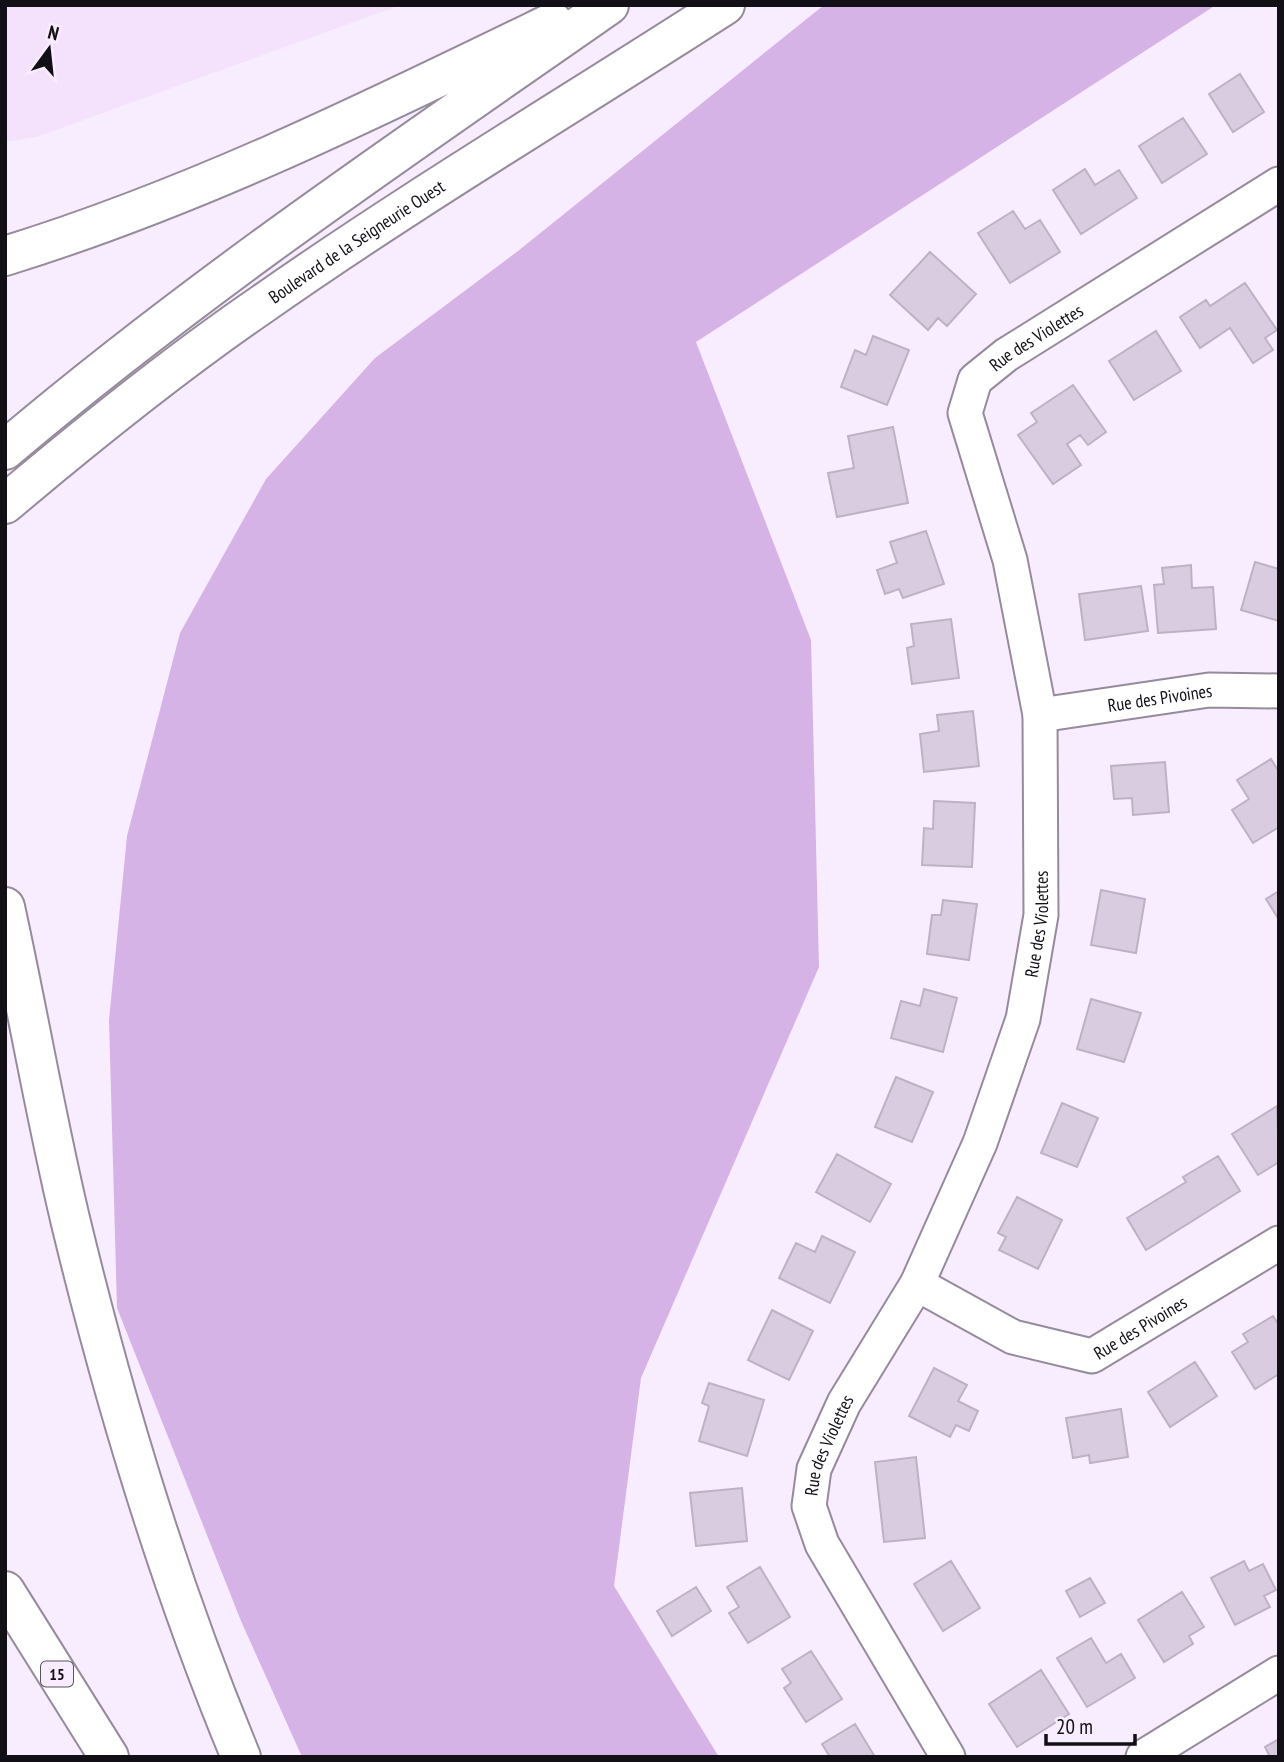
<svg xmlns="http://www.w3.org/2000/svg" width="1284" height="1762" font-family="'PT Sans Narrow',sans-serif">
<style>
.built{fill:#f4e2fd}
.green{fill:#d6b3e7}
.building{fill:#d9cce0;stroke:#beb1c5;stroke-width:2}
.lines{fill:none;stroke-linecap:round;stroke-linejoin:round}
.minor-casing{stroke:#968a9d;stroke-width:37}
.secondary-casing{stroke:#968a9d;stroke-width:42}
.motorway-casing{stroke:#968a9d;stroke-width:42}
.minor{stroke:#fff;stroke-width:33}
.secondary{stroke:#fff;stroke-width:38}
.motorway{stroke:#fff;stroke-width:38}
.labels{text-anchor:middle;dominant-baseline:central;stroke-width:7;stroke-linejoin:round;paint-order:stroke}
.shield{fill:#f8edfe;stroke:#58525c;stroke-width:2}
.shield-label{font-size:16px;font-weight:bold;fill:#130f16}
.street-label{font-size:18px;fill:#130f16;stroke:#f8edfe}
</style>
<rect width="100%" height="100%" fill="#f8edfe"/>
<path class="built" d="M5,5H401L37,137L5,142Z"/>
<path class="green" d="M824,5H1216L696,342L811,640L819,967L641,1378L614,1586L719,1757H302L241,1621L117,1308L109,1020L127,836L180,633L266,479L375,358L518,251Z"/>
<path class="building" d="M1240,74L1264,112L1233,132L1209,94Z
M1183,118L1207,154L1162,183L1139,146Z
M1085,169L1095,185L1119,170L1137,198L1081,234L1053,190Z
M1013,211L1025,229L1040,220L1060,252L1010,283L978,233Z
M930,252L976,294L947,326L938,318L928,330L890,295Z
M1245,283L1277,330L1265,338L1273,350L1253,363L1230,328L1200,348L1180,317L1206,300L1210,306Z
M1156,331L1181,371L1134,400L1109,361Z
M873,336L909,350L887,405L841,387L855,350L866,355Z
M1073,385L1106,432L1088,445L1080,435L1067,444L1081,465L1053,484L1018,435L1037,422L1031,413Z
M893,427L908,503L837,517L828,473L854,468L848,436Z
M926,531L944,584L903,598L899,589L885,594L877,570L897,563L890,542Z
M1255,562L1279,569V621L1241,610Z
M1191,565L1192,588L1213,587L1216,629L1158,633L1154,585L1164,584L1162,568Z
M1141,586L1148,631L1085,640L1079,594Z
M951,619L959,678L912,684L907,648L914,646L911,624Z
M973,711L979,766L924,772L920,734L939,731L937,715Z
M1271,759L1279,772V827L1253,843L1232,810L1249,799L1237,780Z
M1165,762L1169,812L1133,815L1132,798L1114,799L1111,766Z
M934,801L975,803L972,867L922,865L924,828L933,829Z
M1101,890L1145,899L1136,953L1091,945Z
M1279,891V920L1266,899Z
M943,900L977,904L969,960L927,954L932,915H941Z
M924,989L957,998L943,1052L891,1038L901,1001L920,1006Z
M1091,999L1141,1013L1124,1062L1077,1049Z
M896,1077L933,1092L912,1142L875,1127Z
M1062,1103L1098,1118L1077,1167L1041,1153Z
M1277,1106L1279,1162L1258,1175L1232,1134Z
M837,1154L891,1184L870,1222L816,1192Z
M1218,1156L1240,1191L1146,1250L1127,1218L1186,1182L1183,1177Z
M1017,1197L1062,1220L1038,1269L999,1250L1006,1237L998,1233Z
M822,1236L855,1252L830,1303L779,1278L796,1243L815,1252Z
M772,1310L813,1331L789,1380L748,1360Z
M1273,1316L1279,1325V1374L1255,1389L1232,1352L1248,1342L1243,1334Z
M1195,1362L1217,1396L1170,1427L1148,1392Z
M934,1368L967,1385L958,1401L978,1411L969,1431L956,1425L950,1437L909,1416Z
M709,1383L764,1400L747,1456L699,1441L709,1406L702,1403Z
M1121,1409L1128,1457L1090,1463L1089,1455L1073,1458L1066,1418Z
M916,1457L925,1538L884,1542L875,1462Z
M742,1488L747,1541L696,1546L690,1493Z
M951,1561L980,1608L943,1631L914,1584Z
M1244,1561L1249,1571L1263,1564L1276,1590L1264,1596L1270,1607L1235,1625L1211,1578Z
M760,1567L790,1617L748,1643L729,1613L739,1607L727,1587Z
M1090,1578L1105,1603L1080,1617L1066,1591Z
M696,1587L711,1611L672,1636L657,1611Z
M1182,1592L1204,1627L1189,1636L1193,1644L1164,1662L1138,1620Z
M1091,1638L1106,1663L1121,1654L1135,1678L1087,1707L1057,1658Z
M811,1651L842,1699L806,1722L784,1688L791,1683L782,1669Z
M1041,1670L1069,1714L1017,1747L989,1704Z
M855,1724L875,1757H830L822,1744Z
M1279,1739V1757H1270L1265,1747Z"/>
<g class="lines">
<defs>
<g id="minor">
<path id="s1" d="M1040,715L1209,690L1279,691"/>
<path id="s2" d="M917,1284L1013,1337L1092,1356L1279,1243"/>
<path id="s3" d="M948,1757L822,1544L809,1506L814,1469L844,1403L917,1284L980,1143L1023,1019L1041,915L1040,715L1010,560L965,413L975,380L1006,355L1279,184"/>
<path d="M1143,1757L1279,1673"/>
</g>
<g id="secondary">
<path id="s4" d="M5,504C88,434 172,366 261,305C412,199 570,105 725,5"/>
</g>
<path id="motorway" d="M5,256C196,197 374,109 553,22
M5,450C196,288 404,148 609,5
M5,907C28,1012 46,1119 71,1223C115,1405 169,1584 241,1757
M5,1591L109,1757"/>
</defs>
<use href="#minor" class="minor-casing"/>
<use href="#secondary" class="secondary-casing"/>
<use href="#motorway" class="motorway-casing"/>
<use href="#minor" class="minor"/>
<use href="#secondary" class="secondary"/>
<use href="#motorway" class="motorway"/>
</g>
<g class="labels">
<rect class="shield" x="41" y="1661.5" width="32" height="25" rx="5"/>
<g class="shield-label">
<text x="57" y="1674">15</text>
</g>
<g class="street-label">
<text stroke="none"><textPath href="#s4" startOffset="439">Boulevard de la Seigneurie Ouest</textPath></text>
<text stroke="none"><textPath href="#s3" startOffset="1549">Rue des Violettes</textPath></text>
<text stroke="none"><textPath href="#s1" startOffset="121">Rue des Pivoines</textPath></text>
<text stroke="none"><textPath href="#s3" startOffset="919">Rue des Violettes</textPath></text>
<text stroke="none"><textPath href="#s2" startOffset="247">Rue des Pivoines</textPath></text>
<text stroke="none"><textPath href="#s3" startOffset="352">Rue des Violettes</textPath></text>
</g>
</g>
<rect width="1284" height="1762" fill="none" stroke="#130f16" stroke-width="14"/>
<g transform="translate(49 49) rotate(15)" stroke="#f8edfe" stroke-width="5" paint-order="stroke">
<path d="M0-5L12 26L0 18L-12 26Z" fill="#130f16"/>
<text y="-10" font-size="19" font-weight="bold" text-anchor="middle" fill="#130f16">N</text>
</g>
<path d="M1046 1734v10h89v-10" fill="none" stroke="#130f16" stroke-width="3.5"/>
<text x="1056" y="1734" font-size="21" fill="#130f16" stroke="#f8edfe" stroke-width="5" paint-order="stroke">20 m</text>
</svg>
